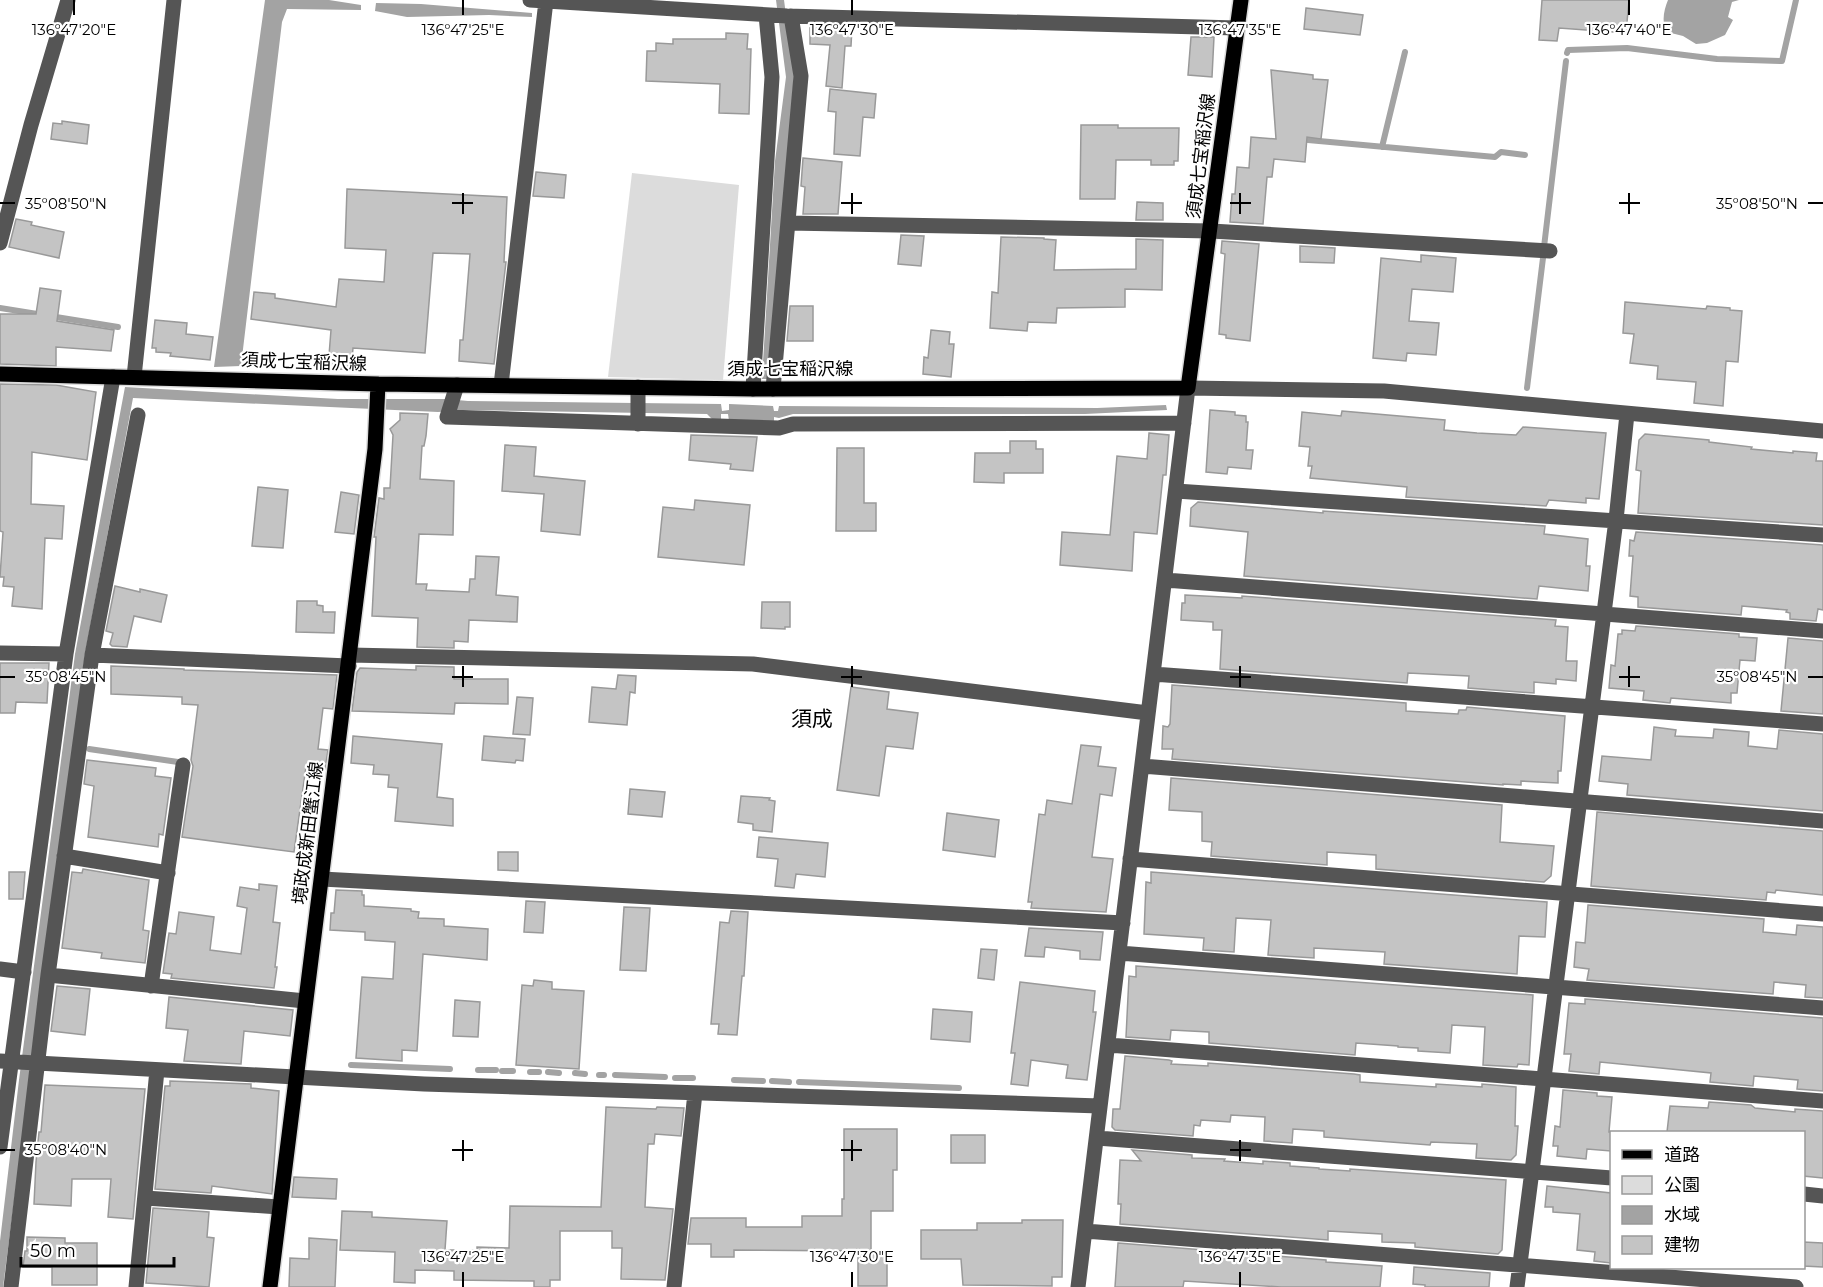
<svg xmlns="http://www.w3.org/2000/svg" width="1823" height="1287" font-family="Montserrat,'Noto Sans JP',sans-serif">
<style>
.green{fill:#dcdcdc}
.water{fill:#a3a3a3}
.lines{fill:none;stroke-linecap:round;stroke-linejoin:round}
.stream{stroke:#a3a3a3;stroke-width:6}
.building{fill:#c4c4c4;stroke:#999;stroke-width:1.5}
.major-casing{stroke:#dbdbdb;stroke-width:18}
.minor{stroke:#555;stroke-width:15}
.major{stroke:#000;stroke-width:15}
.ticks{fill:none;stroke:#000;stroke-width:2}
.labels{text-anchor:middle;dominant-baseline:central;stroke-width:4.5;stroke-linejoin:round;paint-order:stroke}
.street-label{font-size:18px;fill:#000;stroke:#fff}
.quarter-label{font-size:21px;fill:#000;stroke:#fff}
.ticks-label{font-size:15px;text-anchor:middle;fill:#000;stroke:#fff;stroke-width:4.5;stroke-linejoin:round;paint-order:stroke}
</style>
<rect width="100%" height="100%" fill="#fff"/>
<path class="green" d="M632,173L739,185L723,380L608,377Z"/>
<path class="water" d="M265,0H329L361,5V10L287,9L282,22L241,366L214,367Z
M776,0H784L794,75L771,379H762L775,161L786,77Z
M1668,0H1739L1732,2L1728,17L1733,20L1725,35L1707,43L1696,44L1683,36L1667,32C1661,22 1664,10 1668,0Z
M376,3L421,4L532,13V17L489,15L407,17L375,11Z
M125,387L338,399H446L468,401L721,404L722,411L729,410V404L773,406L774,411H778L779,406L1097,408L1166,405L1167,410L1085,414H793L779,418L774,417V423L729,421L728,414H721V420H713L707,414L469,410L438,412L133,398L85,654L3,1287H0V1241L19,1080L75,654Z"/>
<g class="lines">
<path class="stream" d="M1567,53L1568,50L1627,48L1717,59L1782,61L1796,0
M1308,140L1495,157L1501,152L1525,155
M1382,147L1405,52
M1544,247L1566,61
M0,308L118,327
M1527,388L1543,258
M89,749L178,762
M351,1065L450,1069
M478,1070H496
M502,1071H513
M530,1072H539
M548,1072L559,1073
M575,1073L585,1074
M599,1075H604
M615,1075L665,1077
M675,1078H693
M734,1080L763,1081
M772,1081L789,1082
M799,1082L959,1088"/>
</g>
<path class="building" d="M1542,0H1629L1626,33L1559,28L1557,41L1539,40Z
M1306,8L1363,15L1360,35L1304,29Z
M810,26L852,27L851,46H845L842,88L826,86L830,45L810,44Z
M726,33L748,34L747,49H751L749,114L719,113L720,84L646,81L647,51H656V43L673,44V39H726Z
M1191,37H1214L1212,77L1188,75Z
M1271,70L1313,75V79L1328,80L1321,139L1307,137L1305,162L1274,159L1272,177H1267L1263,224L1230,222L1232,194H1235L1237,167L1249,168L1251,137L1276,139Z
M830,89L876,94L874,118L863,117L860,156L834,154L836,112L828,111Z
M62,121L89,125L87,144L51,139L53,123L62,124Z
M1081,125H1118V128H1179L1178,161H1174V165H1151V160H1116L1115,199H1080Z
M803,158L842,162L838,214H803L805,187L801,186Z
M536,172L566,175L564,198L533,196Z
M347,189L507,197L504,262H506L494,364L459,361L460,340H463L470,254L433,253L425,353L353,348L351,370L328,368L331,330L251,319L254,292L275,294V298L336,307L339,279L384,282L386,250L345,248Z
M1137,202L1163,203V220H1136Z
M16,219L32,222L31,225L64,232L59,258L9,247Z
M901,235L924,236L921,266L898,264Z
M1001,237L1044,238V239L1056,240L1054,270L1136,269V239L1163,240L1162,290L1125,289V307L1057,308L1056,323L1028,322L1027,331L990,328L992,292L998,293Z
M1222,241L1259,244L1250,341L1226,338V335L1219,334L1225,254L1221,253Z
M1300,246L1335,248L1334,263L1300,262Z
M1421,255L1456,258L1453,292L1412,289L1409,321L1439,323L1436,355L1407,353L1406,361L1373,358L1381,258L1421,262Z
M40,288L61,291L57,321L114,330L111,351L56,347V366L0,364V314H36Z
M1625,302L1706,309L1707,306L1730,308V310L1742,311L1738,362L1726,361L1723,406L1694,403L1696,382L1657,379L1658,366L1630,363L1634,334L1623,333Z
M790,306H813V341H787Z
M155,320L187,323L186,334L213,337L210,360L170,356L171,353L156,352V348H152Z
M931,330L950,332L949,344H954L951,377L923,374L924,357L928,358Z
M0,384L56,385L96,392L87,460L32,452L31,504L64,506L62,539L45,538L42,609L12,606L14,587L3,586L4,577H0L3,532L0,531Z
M1210,410L1235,412V415L1246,416V422H1248L1246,450H1253L1251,469L1228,467L1227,474L1206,472Z
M1342,411L1445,420L1444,430L1477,433L1516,435L1523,427L1606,433L1599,499L1586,498V503L1549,500L1546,506L1406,497L1407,487L1310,478L1312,466H1308L1310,447L1299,446L1302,412L1341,416Z
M400,413L428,414L426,436L424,446H422L420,479L454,481L453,535L419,534L416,584H427L426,590L469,592L470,579H475L476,556L499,557L496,595L518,597L517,622L469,620L468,642L454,641V648L417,647L418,618L372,616L376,537H374L379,498L384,499V488H390L393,435L390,429L400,420Z
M1149,433L1169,435L1166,475H1163L1157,534L1134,532L1132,571L1060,565L1062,532L1110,535L1117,456L1147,459Z
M1645,434L1709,440V442L1752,447L1751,449L1793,453V451L1817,453L1816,461H1823V525L1638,513L1641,471L1636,470L1639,440Z
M691,435L757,437L753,471L730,469L731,464L689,460Z
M1010,441H1036V449H1043V473H1004V483L974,482L975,453H1010Z
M505,445L536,447L534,476L585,481L580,535L541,531L544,494L502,491Z
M837,448H864V503H876V531H836Z
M258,487L288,490L283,548L252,546Z
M341,492L359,495L354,534L335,532Z
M695,500L750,505L744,565L658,557L663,507L694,510Z
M1198,502L1323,513V511L1545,526L1544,534L1588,539L1586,566H1590L1588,591L1539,586L1537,599L1244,576L1248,532L1190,526L1191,508Z
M1636,532L1823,545V610L1818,609L1816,621L1790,619V613L1786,612L1787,610L1742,606L1741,615L1638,607V597L1630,596L1633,556H1629L1630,540L1634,541Z
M115,586L140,592V589L167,595L161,622L134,616L127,647L112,646L110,644L113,633L106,631Z
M1185,595L1242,598V596L1556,620L1555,626L1568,627L1566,661H1577L1576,681L1556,679V684L1534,682V693L1468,688L1469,676L1408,673L1407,683L1220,669L1222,630H1213V622L1181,620L1182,603H1185Z
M297,601H317V605L323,606V612H335L334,633L296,632Z
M762,602H790V627H785V629L761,628Z
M1636,626L1739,634V637L1757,638L1755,661L1740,660L1737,693H1731V703L1671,698L1670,703L1643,700L1644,691L1609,688L1611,665L1615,666L1618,634H1622V630L1635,631Z
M1788,638L1823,641V714L1781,711Z
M0,663H49L47,703L16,702L15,713H0Z
M111,666L184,669V670L337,675L333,709L323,708L318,749L328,750L325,769L306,767L294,852L182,837L193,766L191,760L198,705L182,704V697L111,694Z
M416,666L454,667V679H508V704L455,703L454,714L352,711L357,672L360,668L416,670Z
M618,675L636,676L635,693L630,692L627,725L589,722L592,687L616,689Z
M1172,685L1406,703V711L1458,714L1459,710H1466L1467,707L1565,716L1561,771H1558V783L1521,781V785L1503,784V785L1172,759L1173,749H1162L1163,726L1168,727L1170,724Z
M851,687L889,692L887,709L918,713L913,749L886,746L879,796L837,790Z
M517,697L533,698L530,735L513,734Z
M1654,727L1676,730L1675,736L1713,738L1714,729L1749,732L1748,746L1777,749L1779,730L1823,734V811L1627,795L1628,784L1599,781L1602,756L1651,760Z
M353,736L442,744L437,797L453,799V826L395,821L398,788L388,787L389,775L373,774L374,765L351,763Z
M484,736L525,739L523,761L516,760L515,763L482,760Z
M1081,745L1101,747L1098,766L1116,768L1112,796L1100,794L1092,857L1113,859L1106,912L1031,908L1032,902H1028L1039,814L1045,815L1047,800L1072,804Z
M87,760L156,768L155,776L171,778L163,835L159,834L158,847L88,837L94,786L84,784Z
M1171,778L1502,805L1500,842L1554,846L1551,876L1544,882L1376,869V855L1327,852V865L1211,856L1212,842L1202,841V812L1169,810Z
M630,789L665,792L662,817L628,814Z
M741,796L770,798L769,800L775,801L772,832L753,830V824L738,822Z
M1597,812L1823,831V895L1776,890L1775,893L1767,892L1766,900L1591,886Z
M947,813L999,820L995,857L943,850Z
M759,837L828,843L825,877L796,874L794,888L775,886L778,859L757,857Z
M498,852H518V871L498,870Z
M83,869L149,880L143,930L149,931L145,963L101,958L102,953L62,948L72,872L82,873Z
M9,872H25L23,899H9Z
M1151,872L1547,902L1545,937L1519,936L1517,974L1384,964L1385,952L1314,948V958L1268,955L1271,920L1236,918L1234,952L1203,950L1204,938L1144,934L1146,882L1151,883Z
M259,884L277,886L273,922L280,923L275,967H277L274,988L171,978L172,974L163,973L169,933L176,934L179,912L214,917L210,950L241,954L247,908L237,906L240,887L259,890Z
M336,890L362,891V895H364V906L411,909V911L419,912L418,918L444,919V926L488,929L487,960L423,954L417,1051L402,1050V1061L356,1058L362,977L393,979L395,942L365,940V932L330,930L331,913H334Z
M526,901L545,902L543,933L524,932Z
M1588,905L1764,919L1763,932L1796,935L1797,925L1823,927V998L1805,997L1806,985L1774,982L1773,994L1587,980L1589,969L1574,967L1576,942L1585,943Z
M624,907L650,908L646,971L620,970Z
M731,911L748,912L744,976H742L737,1035L718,1034L719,1024H711L720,922L729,923Z
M1029,928L1103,932L1100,960L1080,959V951L1045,947L1044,957L1025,956Z
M981,949L997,950L994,980L978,978Z
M1136,966L1533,995L1529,1065L1518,1064L1517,1067L1483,1065L1485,1027L1452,1025L1450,1053L1418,1051V1048L1398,1047V1046L1356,1043L1355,1055L1209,1043V1032L1171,1030L1170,1040L1126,1037L1129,976L1136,977Z
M534,980L552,982V989L584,991L579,1069L516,1065L522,985L533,986Z
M1020,982L1095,991L1093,1012H1096L1087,1080L1066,1078L1068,1065L1031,1060L1028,1086L1011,1084L1015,1053H1011Z
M57,986L90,989L85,1035L51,1031Z
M169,997L293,1010L290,1036L244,1031L241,1064L184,1061L188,1030L166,1028Z
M1585,999L1823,1018V1091L1797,1089L1798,1080L1754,1076L1753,1086L1710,1082L1711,1073L1600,1062L1599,1074L1569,1071L1571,1054H1564L1569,1003L1585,1004Z
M455,1000L480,1002L478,1037L453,1036Z
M933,1009L972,1012L970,1042L931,1039Z
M1125,1056L1169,1060L1172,1061L1171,1064L1208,1066V1063L1354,1074L1360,1075V1082L1436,1087V1084L1482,1087V1084L1516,1087L1515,1126H1518L1516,1155L1511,1160L1476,1158L1477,1144L1431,1142L1430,1145L1324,1137V1131L1293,1129L1292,1143L1264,1141L1265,1117L1231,1115L1230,1122L1201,1120L1200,1126L1194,1125L1193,1136L1115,1130L1112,1127L1113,1109H1120Z
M170,1081L251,1084V1088L279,1091L272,1194L212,1186L211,1193L155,1189L165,1086H170Z
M45,1085L145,1089L133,1219L108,1217L111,1179H72L71,1206L34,1204L36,1162L39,1132H41Z
M1563,1090L1597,1093V1096L1612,1097L1609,1132H1611V1151L1587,1149L1586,1159L1557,1156L1558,1146H1553L1555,1126L1560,1127Z
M1709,1102L1751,1105L1755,1108L1795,1112V1109L1823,1111V1178L1803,1176V1132H1667L1670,1106L1708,1108Z
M606,1107L656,1109L657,1107L684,1108L681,1136L655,1134L654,1144H648L645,1207L673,1209L665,1280L621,1279L622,1248H612V1231H560V1280H550V1287H534V1281L454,1280V1271L415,1270V1283L394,1282L395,1252L340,1250L342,1211L372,1212V1217L447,1221L445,1250H477V1247L509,1248L510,1206L601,1207Z
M844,1129H897V1170H893V1211H871V1251H887V1286H858V1251L734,1250V1257H711V1244H688L691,1218H746V1227H802V1216H842V1199H844Z
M951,1135H985V1163H951Z
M1132,1150L1192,1155V1158L1225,1159L1224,1161L1263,1164V1161L1290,1163V1166L1319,1168V1169L1350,1171V1169L1506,1180L1502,1250L1498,1254L1415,1247V1243L1382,1242V1234L1328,1231V1240L1120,1224L1121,1204H1118L1120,1160L1141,1161Z
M294,1177L337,1179L336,1199L292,1197Z
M1547,1186L1611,1193V1263L1594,1261L1595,1252L1577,1250L1580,1214L1553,1212V1207H1545Z
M153,1208L209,1212L207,1237L214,1238L209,1287L146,1283Z
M1022,1220H1063L1062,1277H1052V1286L963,1285L961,1259H921V1230H977V1223H1022Z
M27,1237L65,1238V1243H97V1285H52V1267H23L25,1251H27Z
M309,1238L337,1240L335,1287H289L290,1258L309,1259Z
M1803,1242L1823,1243V1267L1803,1266Z
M1118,1243L1326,1260V1262L1382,1266L1380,1287H1281L1184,1281L1183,1287H1115Z
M1414,1267L1490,1273L1489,1287H1425V1285L1413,1284Z"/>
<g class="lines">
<defs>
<path id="major" d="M0,374L378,384L753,389L1188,388L1241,0
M270,1287L375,449L378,384"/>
</defs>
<use href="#major" class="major-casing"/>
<path class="minor" d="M530,0L787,16L1237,28
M788,223L1211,231L1550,251
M0,243L31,125L68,0
M134,377L174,0
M457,385L447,417L779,428L793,424L1184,423
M501,385L546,1
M753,389L772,77L766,15
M773,389L801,76L791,16
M638,424V387
M1176,491L1823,535
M1165,580L1823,631
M0,653L66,654
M92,655L138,415
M350,655L753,664L1148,713
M1153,674L1823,724
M1142,766L1823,821
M64,856L168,873
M1130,859L1823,914
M322,879L1123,923
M1119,953L1823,1008
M0,969L24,972
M48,975L305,1001
M151,986L183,765
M1108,1045L1823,1101
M0,1061L424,1084L1100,1106
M1097,1138L1612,1178
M0,1147L66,654L113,377
M1804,1194L1823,1196
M145,1198L279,1207
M1085,1231L1796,1287
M11,1287L48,975L92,655L349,666
M136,1287L157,1070
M674,1287L695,1093
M1078,1287L1188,388L1384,391L1823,431
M1517,1287L1616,520L1627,414"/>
<use href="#major" class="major"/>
</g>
<path class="ticks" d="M74,0V15M463,0V15M852,0V15M1240,0V15M1629,0V15M463,193V214M852,193V214M1240,193V214M1629,193V214M0,203H15M452,203H473M841,203H862M1230,203H1251M1619,203H1640M1808,203H1823M463,666V687M852,666V687M1240,666V687M1629,666V687M0,677H15M452,677H473M841,677H862M1230,677H1251M1619,677H1640M1808,677H1823M463,1140V1161M852,1140V1161M1240,1140V1161M0,1150H15M452,1150H473M841,1150H862M1230,1150H1251M463,1272V1287M852,1272V1287M1240,1272V1287"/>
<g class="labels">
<g class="street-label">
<text transform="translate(1201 156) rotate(-83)">須成七宝稲沢線</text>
<text transform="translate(304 362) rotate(2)">須成七宝稲沢線</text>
<text x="790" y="369">須成七宝稲沢線</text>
<text transform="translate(308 833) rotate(-83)">境政成新田蟹江線</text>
</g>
<g class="quarter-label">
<text x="812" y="718">須成</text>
</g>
</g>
<g class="ticks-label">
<text x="74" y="35">136°47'20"E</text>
<text x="463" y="35">136°47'25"E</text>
<text x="852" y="35">136°47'30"E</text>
<text x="1240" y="35">136°47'35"E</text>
<text x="1629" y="35">136°47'40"E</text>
<text x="66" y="209">35°08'50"N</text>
<text x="1757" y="209">35°08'50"N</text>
<text x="66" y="682">35°08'45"N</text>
<text x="1757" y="682">35°08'45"N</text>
<text x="66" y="1155">35°08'40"N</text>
<text x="463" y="1262">136°47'25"E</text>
<text x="852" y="1262">136°47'30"E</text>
<text x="1240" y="1262">136°47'35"E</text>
</g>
<rect x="1610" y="1131" width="195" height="138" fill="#ffffff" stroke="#999999" stroke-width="1.5"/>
<rect x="1622" y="1150" width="30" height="9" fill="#000000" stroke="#999999" stroke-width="1.5"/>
<text x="1664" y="1161" font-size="18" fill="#000000">道路</text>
<rect x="1622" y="1176" width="30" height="18" fill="#dcdcdc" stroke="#999999" stroke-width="1.5"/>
<text x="1664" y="1191" font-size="18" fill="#000000">公園</text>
<rect x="1622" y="1206" width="30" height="18" fill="#a3a3a3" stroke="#999999" stroke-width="1.5"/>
<text x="1664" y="1221" font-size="18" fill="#000000">水域</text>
<rect x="1622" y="1236" width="30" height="18" fill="#c4c4c4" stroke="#999999" stroke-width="1.5"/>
<text x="1664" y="1251" font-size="18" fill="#000000">建物</text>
<path d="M21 1257v9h153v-9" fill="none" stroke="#000000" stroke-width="3"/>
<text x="30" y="1257" font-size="18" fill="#000000" stroke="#ffffff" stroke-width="4.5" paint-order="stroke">50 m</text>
</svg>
